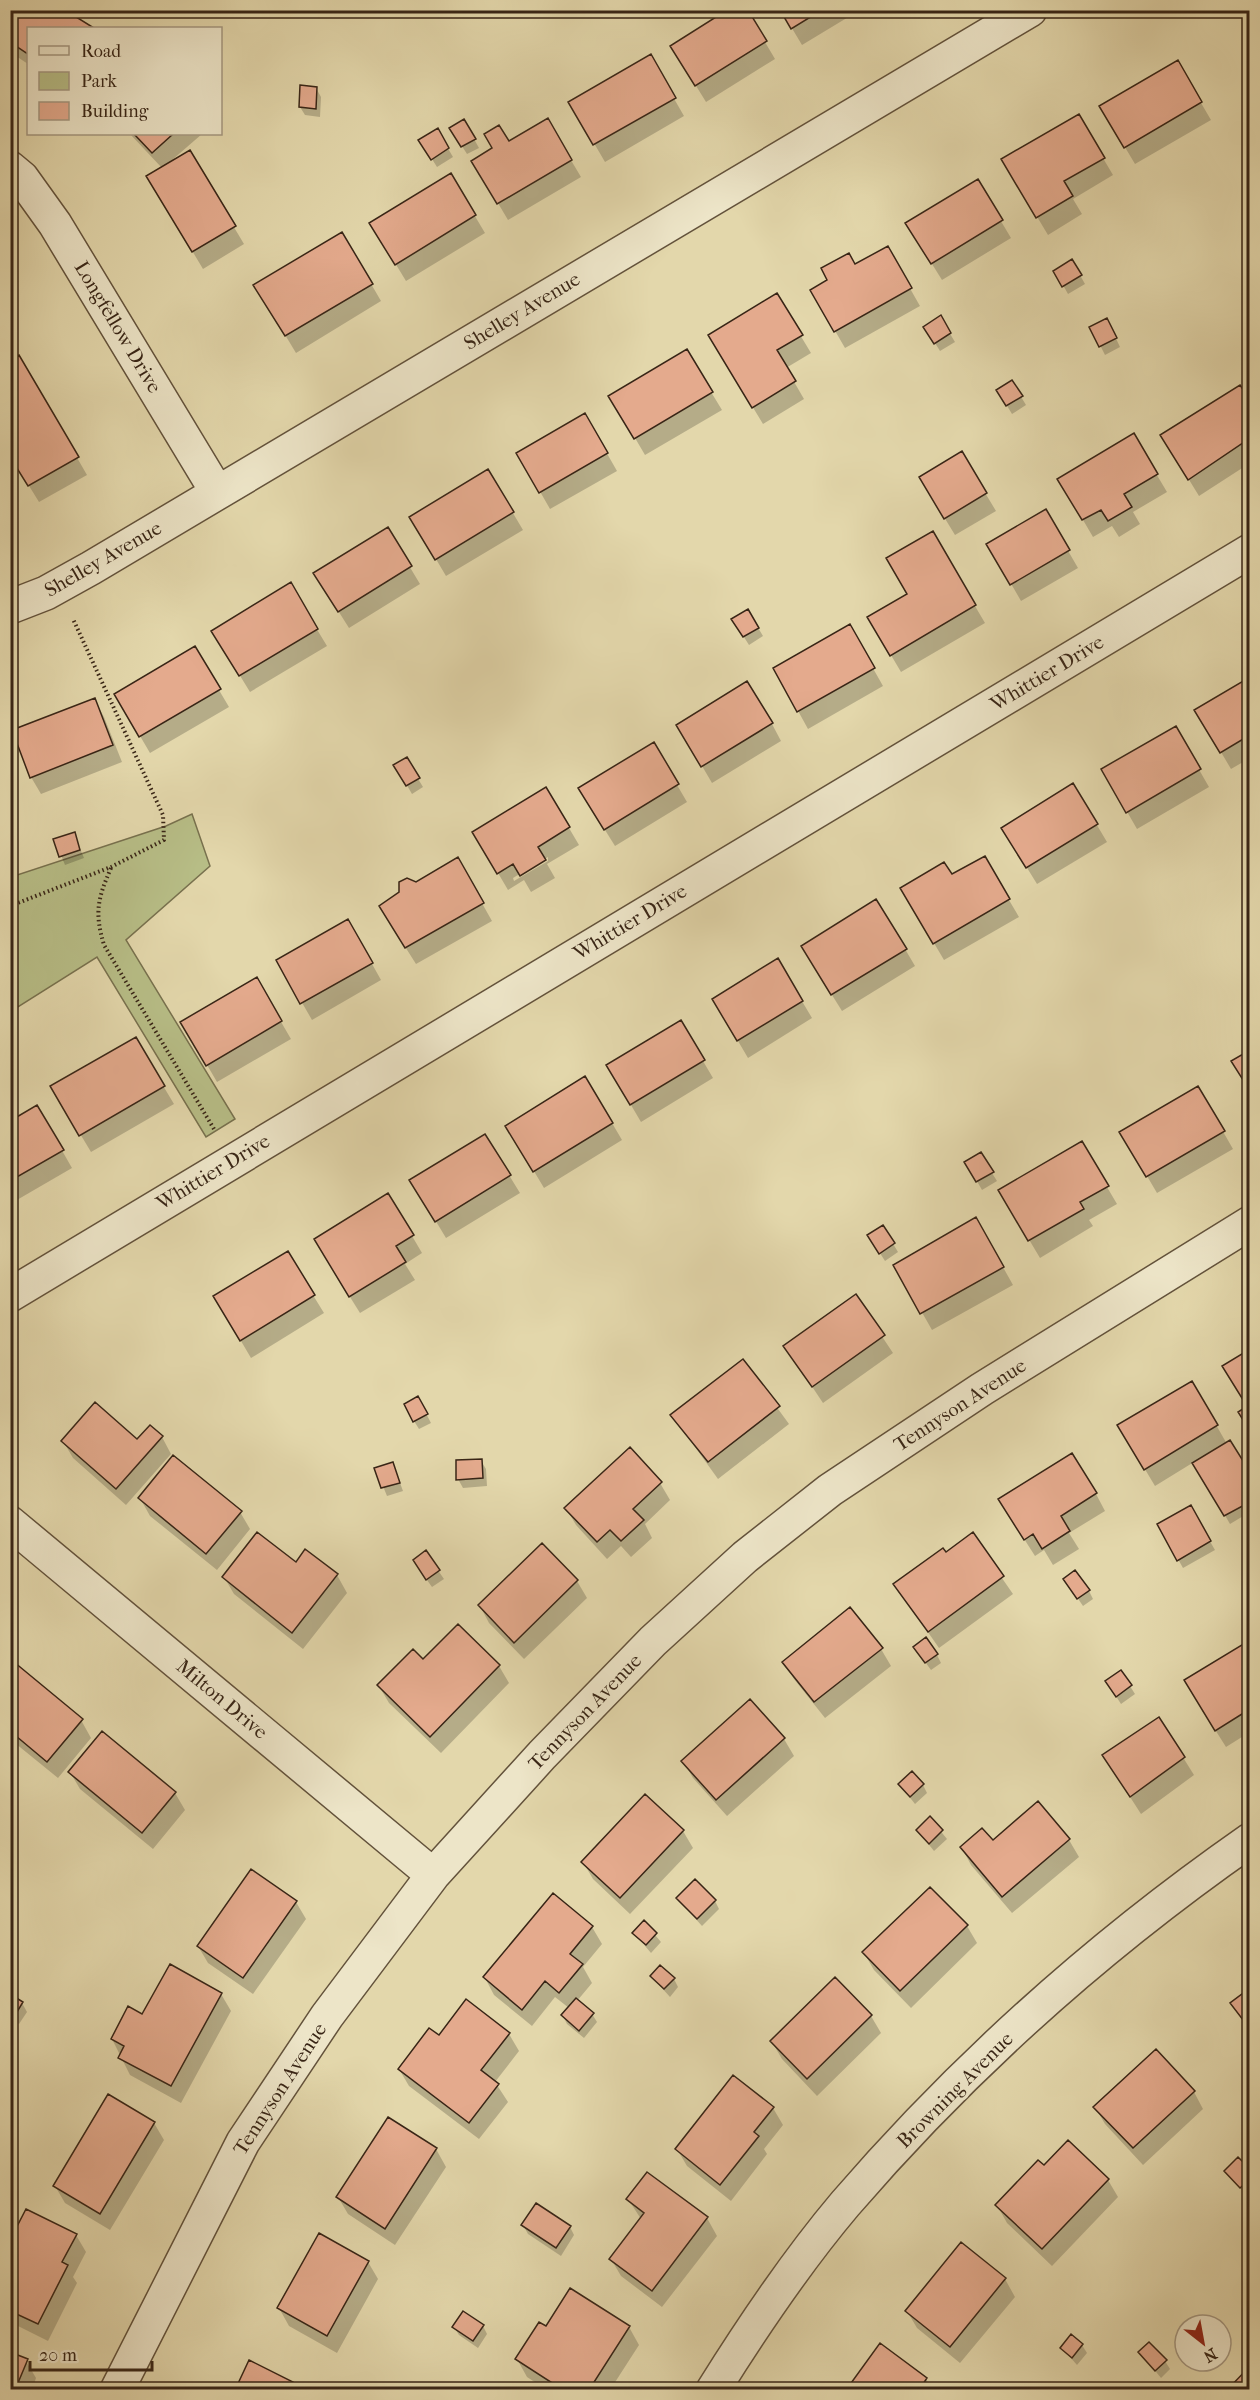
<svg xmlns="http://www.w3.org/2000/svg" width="1260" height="2400" font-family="'IM FELL French Canon',serif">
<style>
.green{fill:#b7bd86;stroke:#78714e;stroke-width:1.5}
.shadow{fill:#0003;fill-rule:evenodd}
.building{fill:#e4aa8d;stroke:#382516;stroke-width:1.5}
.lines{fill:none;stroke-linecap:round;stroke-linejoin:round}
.minor-casing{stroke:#63523b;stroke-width:36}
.path{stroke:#382516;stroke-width:4;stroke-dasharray:1.5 3;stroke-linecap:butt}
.minor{stroke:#ede5c8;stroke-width:33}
.labels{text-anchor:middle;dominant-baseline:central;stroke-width:6;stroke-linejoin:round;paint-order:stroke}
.street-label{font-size:20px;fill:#382516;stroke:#ede5c8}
</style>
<rect width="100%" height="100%" fill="#e3d7ab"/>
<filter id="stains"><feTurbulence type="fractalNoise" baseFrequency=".00333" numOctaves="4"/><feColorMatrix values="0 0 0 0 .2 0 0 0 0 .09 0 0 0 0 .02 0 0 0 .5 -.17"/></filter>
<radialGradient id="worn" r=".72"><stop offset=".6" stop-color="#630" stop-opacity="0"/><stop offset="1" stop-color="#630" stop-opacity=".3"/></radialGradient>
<path class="green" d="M192,814L210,866L126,940L235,1119L206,1137L97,957L10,1012L11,877L166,826Z"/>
<path class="shadow" d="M10,10H63L91,28H28V64L10,52Z
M746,10L775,59L706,102L682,63Z
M781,10H860L802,45Z
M650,57L684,116L605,162L570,102Z
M1177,62L1211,120L1135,164L1101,107Z
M316,88L321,97L320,117L305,115L300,107Z
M1078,116L1113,175L1073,199L1082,214L1048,235L1003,160Z
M547,120L581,177L508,220L473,161Z
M464,121L479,148L467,154L451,129Z
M437,130L453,157L437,167L420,140Z
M130,134H202L172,160L189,152L244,244L203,269L148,177L162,168Z
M451,176L485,233L406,281L381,240Z
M977,181L1011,238L942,280L917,240Z
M342,234L381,301L296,353L255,285Z
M887,248L920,306L845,348L812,291Z
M1072,261L1085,284L1068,294L1055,271Z
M776,295L811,353L786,368L804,399L763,424L720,353Z
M940,317L955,342L940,351L925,327Z
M1091,327L1111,328L1120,347L1105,355Z
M686,351L722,410L645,455L611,397Z
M19,357L87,475L39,502L18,468L10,472V361Z
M1012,382L1026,405L1012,414L998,391Z
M1250,403V463L1199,496L1172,452Z
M585,415L617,471L550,509L518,453Z
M1133,435L1167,492L1133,512L1140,524L1119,537L1112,526L1093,537L1059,479Z
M961,453L996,511L955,535L930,494Z
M488,471L523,530L446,576L411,517Z
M1045,511L1078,568L1021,601L988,544Z
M387,529L420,584L349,628L325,590Z
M932,533L985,623L901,672L869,618L909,595Z
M290,585L327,646L250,692L223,648Z
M748,611L763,636L749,645L733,620Z
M849,626L883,686L808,729L775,669Z
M194,648L229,707L150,753L116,695Z
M1250,679V758L1231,769L1196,710Z
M94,699L104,717L122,762L41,794L31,777Z
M772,724L781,741L712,783L678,725Z
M1175,728L1209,787L1137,829L1103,770Z
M653,744L687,802L615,846L590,806Z
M406,759L423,787L412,794L395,765Z
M1073,785L1107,842L1037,884L1013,845Z
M546,789L579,845L547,864L555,878L531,892L524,880L508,890L474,832ZM548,857V861L514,881L513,878Z
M74,834L84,858L65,865L55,840Z
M984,858L1019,917L944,960L902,889L951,877Z
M457,859L492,921L416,964L390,923L401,893Z
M348,921L381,980L312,1020L278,961Z
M905,949L915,966L842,1011L812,963Z
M778,961L812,1018L748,1058L714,1000Z
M256,979L291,1039L217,1082L182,1022Z
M680,1022L713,1078L641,1122L608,1066Z
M135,1039L174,1104L91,1152L52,1087Z
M1198,1088L1233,1149L1157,1193L1121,1132Z
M37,1107L72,1168L10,1204V1123Z
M612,1123L622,1140L544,1188L507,1126Z
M485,1136L520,1193L446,1238L411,1180Z
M1081,1143L1117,1204L1089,1220L1093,1226L1040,1258L1000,1191Z
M980,1154L997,1181L982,1190L966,1162Z
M388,1195L422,1253L405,1264L415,1280L360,1313L325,1257Z
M976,1219L1013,1285L932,1330L895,1265Z
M883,1227L898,1252L885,1261L869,1236Z
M287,1253L324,1313L251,1358L215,1297Z
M855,1296L893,1353L823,1403L785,1346Z
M743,1361L789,1424L718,1479L672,1415Z
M1192,1383L1227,1444L1250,1475V1512L1230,1524L1194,1462L1155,1486L1119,1426Z
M418,1398L431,1423L419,1429L414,1421Z
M162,1437L171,1454L126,1505L73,1458L63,1441H137Z
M481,1461L486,1469L487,1486L463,1488L458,1479Z
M393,1464L403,1491L387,1496L376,1469Z
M660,1483L670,1500L645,1524L652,1538L631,1557L621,1546L607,1559L576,1525L566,1508Z
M1096,1494L1105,1511L1069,1533L1079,1549L1053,1565L1044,1550L1035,1556L1010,1517Z
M140,1498L240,1512L250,1529L217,1570L150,1516Z
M1190,1507L1215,1550L1183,1568L1159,1525Z
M972,1535L1013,1594L939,1648L895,1585Z
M542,1545L577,1581L587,1598L524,1659L489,1623L480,1606Z
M306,1551L337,1575L347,1593L303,1649L234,1594L224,1577L296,1564Z
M426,1553L444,1579L432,1587L419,1569Z
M1070,1587L1089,1591L1093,1599L1083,1606Z
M1250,1641V1732L1226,1747L1195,1698Z
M881,1649L891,1666L825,1718L794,1679L784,1662Z
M920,1655H937L941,1663L931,1670Z
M423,1661L499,1666L509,1683L441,1753L389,1703L379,1686Z
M10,1669L81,1720L91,1738L58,1778L10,1739Z
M1121,1672L1135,1694L1121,1704L1112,1690Z
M1159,1719L1194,1775L1141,1814L1114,1772Z
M784,1739L794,1756L727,1816L693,1778L683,1761Z
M70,1772L175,1793L185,1810L153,1849L80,1789Z
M900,1785H923L927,1793L915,1804Z
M1038,1804L1069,1840L1079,1857L1012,1913L971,1865L962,1848L992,1842Z
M930,1818L947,1839L934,1851L918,1831Z
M683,1831L693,1848L630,1914L593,1879L583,1862Z
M930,1889L967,1926L977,1943L911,2008L874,1970L864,1953Z
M678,1899L715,1901L719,1909L702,1926Z
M296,1902L306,1919L253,1994L208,1963L198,1946Z
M644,1922L661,1942L651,1953L634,1933Z
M592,1927L602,1944L583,1967L592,1983L577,2001L592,2014L597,2022L584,2038L567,2024L563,2016L569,2008L555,1997L532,2026L494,1995L485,1978Z
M652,1977L674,1979L678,1987L670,1997Z
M835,1979L871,2016L881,2033L817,2096L782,2059L772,2042Z
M1250,1990V2031L1232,2003Z
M221,1994L231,2011L181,2103L130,2075L112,2039L143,2016Z
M10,1995L22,2003L27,2012L19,2024L10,2018Z
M509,2034L519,2051L495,2082L508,2102L479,2139L409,2086L399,2069L439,2037Z
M1194,2092L1203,2109L1143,2165L1105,2124L1095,2107Z
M773,2108L783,2125L764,2149L767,2154L731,2201L687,2166L677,2149Z
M389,2119L436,2149L446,2167L395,2245L348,2214L338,2197Z
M154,2123L164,2140L110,2230L65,2203L55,2186Z
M1044,2168L1108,2180L1118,2197L1052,2266L1007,2223L997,2205Z
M1226,2171H1250V2192L1246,2195Z
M628,2199L707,2218L717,2236L662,2307L621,2276L611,2259L641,2219Z
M523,2225L570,2227L574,2235L561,2256L528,2234Z
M76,2235L86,2252L73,2277L77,2283L48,2341L10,2322V2244Z
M962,2244L1005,2279L1015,2297L960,2363L917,2328L907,2311Z
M368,2262L378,2279L337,2353L289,2326L279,2308Z
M483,2326L487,2334L478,2348L459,2335L454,2327Z
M629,2327L639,2345L610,2390H547L527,2377L517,2359L546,2328Z
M1082,2345L1087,2353L1077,2365L1062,2348Z
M1140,2352L1165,2361L1170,2369L1161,2378Z
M26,2361L36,2378L32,2390H10Z
M926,2379L932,2390H848Z
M292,2383L296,2390H236Z"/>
<path class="building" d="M10,10H65L94,28H28V54L10,42Z
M727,10H748L767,41L695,86L670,46Z
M780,10H822L791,29Z
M651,54L676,98L593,145L568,102Z
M1178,60L1202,102L1124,148L1099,106Z
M300,85L317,87L316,109L299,107Z
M1079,114L1105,158L1064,181L1073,196L1036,218L1001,159Z
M548,118L572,160L497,204L471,161L492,148L484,134L499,125L509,141Z
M464,119L476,139L461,147L449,128Z
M438,128L449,148L431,160L418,140Z
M134,134H173L152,153Z
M190,150L236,226L192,252L146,176Z
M451,173L476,215L395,265L369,223Z
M978,179L1003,220L931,264L905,223Z
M342,232L373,284L285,336L253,285Z
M888,246L912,288L834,332L810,290L827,280L821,268L849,253L855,264Z
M1072,259L1082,275L1062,287L1053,271Z
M777,293L803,335L777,350L796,381L752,408L708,335Z
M941,315L951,333L934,344L923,327Z
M1107,318L1117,338L1099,347L1089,327Z
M687,349L713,392L634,439L608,396Z
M19,355L79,457L28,486L10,457V360Z
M1012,380L1023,396L1006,406L996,390Z
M1240,385L1250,400V438L1188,480L1160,435Z
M585,413L608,453L539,493L516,453Z
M1134,433L1158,474L1124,494L1132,507L1108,521L1101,510L1082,520L1057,479Z
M962,451L987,493L944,519L919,477Z
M488,469L514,512L435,560L409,517Z
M1046,509L1070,550L1010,585L986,544Z
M388,527L412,566L338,612L313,573Z
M933,531L976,605L890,656L867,617L907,594L886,558Z
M291,582L318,629L239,676L211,631Z
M748,609L759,628L743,637L731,619Z
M850,624L875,668L797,712L773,668Z
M195,646L221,689L139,737L114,694Z
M1250,677V735L1220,753L1194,710Z
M747,681L773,723L701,767L676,725Z
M95,698L113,745L30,778L12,730Z
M1176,726L1201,769L1126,813L1101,769Z
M654,742L679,784L604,830L578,788Z
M407,757L420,778L406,786L393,765Z
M1073,783L1098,824L1026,868L1001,828Z
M546,787L570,827L538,847L546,860L520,876L513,864L497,874L472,832Z
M75,832L80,850L59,857L53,839Z
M985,856L1010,899L933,944L900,888L944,862L952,874Z
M458,857L484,903L405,948L379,906L399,892V882L407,878L416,882Z
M876,899L907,949L831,995L801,946Z
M348,919L373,963L300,1004L276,960Z
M778,958L803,1001L737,1041L712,999Z
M257,977L282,1021L206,1066L180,1022Z
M681,1020L705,1060L630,1105L606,1065Z
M136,1037L165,1086L79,1136L50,1086Z
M1250,1050V1091L1231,1061Z
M585,1076L613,1123L533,1172L505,1126Z
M1198,1086L1225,1131L1146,1177L1119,1132Z
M37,1105L64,1150L10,1181V1121Z
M485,1134L511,1175L435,1222L409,1180Z
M1082,1141L1109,1186L1080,1202L1084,1209L1028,1241L998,1190Z
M981,1152L994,1172L976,1182L964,1162Z
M388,1193L414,1235L396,1246L406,1262L349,1297L314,1239Z
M976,1217L1004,1267L920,1314L893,1265Z
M883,1225L895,1243L879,1254L867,1235Z
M288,1251L315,1295L240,1341L213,1296Z
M856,1294L885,1335L812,1387L783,1346Z
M1250,1349V1401L1245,1403L1222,1366Z
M743,1359L780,1406L708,1462L670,1415Z
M1192,1381L1218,1425L1144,1470L1117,1425Z
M418,1396L428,1414L413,1422L404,1404Z
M95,1402L137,1439L150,1425L163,1436L116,1489L61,1441Z
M1249,1405L1250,1406V1431L1238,1412Z
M1230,1440L1250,1472V1502L1224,1516L1192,1463Z
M630,1447L662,1482L633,1509L644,1520L621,1541L610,1530L597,1542L564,1508Z
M1072,1453L1097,1493L1061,1516L1070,1531L1042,1549L1033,1534L1024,1540L998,1499Z
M173,1455L242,1511L206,1554L138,1498Z
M482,1459L483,1478L456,1480V1460Z
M393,1462L400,1483L381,1488L374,1468Z
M1191,1505L1211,1541L1177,1561L1157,1524Z
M257,1532L296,1562L305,1549L338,1574L292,1633L222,1577Z
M973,1532L1004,1576L928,1632L893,1584L943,1548L946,1552Z
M542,1543L578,1580L514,1643L478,1605Z
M426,1550L440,1570L426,1580L413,1560Z
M1075,1570L1090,1590L1077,1599L1063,1579Z
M850,1607L883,1648L814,1702L782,1662Z
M458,1624L500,1665L430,1737L377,1685L413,1649L423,1659Z
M926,1637L938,1654L925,1663L913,1647Z
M1250,1640V1709L1215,1731L1184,1680Z
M14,1662L83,1719L47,1762L10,1731V1667Z
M1121,1670L1132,1685L1116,1697L1105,1681Z
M750,1699L785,1738L716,1800L681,1761Z
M1159,1717L1185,1757L1130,1797L1102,1755Z
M102,1731L176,1792L142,1833L68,1772Z
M912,1771L924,1784L910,1797L898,1784Z
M645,1794L684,1830L620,1898L581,1862Z
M1038,1801L1070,1839L1002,1897L960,1847L982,1828L993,1840Z
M930,1816L943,1830L929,1844L916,1830Z
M251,1869L297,1901L243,1978L197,1946Z
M695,1879L716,1900L697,1919L676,1898Z
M930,1887L968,1925L900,1991L862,1952Z
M553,1893L593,1926L570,1954L583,1964L559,1993L545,1981L522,2010L483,1977Z
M644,1920L657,1933L646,1945L632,1933Z
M170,1964L222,1993L171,2086L118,2058L124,2046L111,2039L128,2006L142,2014Z
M660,1965L675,1978L664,1989L650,1976Z
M835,1977L872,2015L807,2079L770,2041Z
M1250,1988V2029L1230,2003Z
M10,1994L23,2002L14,2017L10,2014Z
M576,1998L594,2013L579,2031L561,2015Z
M466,1999L510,2033L481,2070L499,2084L469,2123L398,2069L429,2028L439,2035Z
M1156,2049L1195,2091L1133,2148L1093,2107Z
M733,2075L774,2107L754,2132L759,2136L720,2185L675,2149Z
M108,2094L155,2122L100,2214L53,2186Z
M388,2117L437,2148L385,2229L336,2197Z
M1068,2140L1109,2179L1042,2249L995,2205L1038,2160L1044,2165Z
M1238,2157L1250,2169V2179L1240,2188L1224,2171Z
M647,2172L708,2217L652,2291L609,2259L644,2213L626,2199Z
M536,2203L571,2226L556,2248L521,2225Z
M26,2209L77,2234L62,2262L68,2265L38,2324L10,2311V2240Z
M319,2233L369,2261L327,2336L277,2308Z
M961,2242L1006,2278L950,2347L905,2311Z
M570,2288L630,2326L589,2390H563L515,2359L539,2322L546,2326Z
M463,2311L484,2325L473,2341L452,2327Z
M1071,2334L1083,2344L1072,2358L1060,2348Z
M1149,2342L1167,2360L1155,2371L1138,2352Z
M880,2343L927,2378L919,2390H846Z
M10,2352L28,2359L15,2390H10Z
M249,2360L293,2382L289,2390H235Z
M1250,2366V2390H1227Z"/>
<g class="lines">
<defs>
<path id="minor" d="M10,168L22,178L55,224L217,492
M10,607L46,593L91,568L1030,10
M10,1295L1250,551
M10,1523L433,1875
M117,2390L243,2142L327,2016L433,1875L542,1755L653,1641L745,1557L830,1490L982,1389L1250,1223
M713,2390C753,2326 796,2262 845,2204C963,2067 1101,1944 1250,1840"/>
</defs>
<use href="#minor" class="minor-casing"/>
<path class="path" d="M111,868C98,898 94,912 104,945L214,1129
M10,906L111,867L164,840L163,815L73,619"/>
<use href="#minor" class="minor"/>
</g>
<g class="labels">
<g class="street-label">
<text transform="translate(522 311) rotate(-31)">Shelley Avenue</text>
<text transform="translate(118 327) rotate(59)">Longfellow Drive</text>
<text transform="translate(103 559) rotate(-30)">Shelley Avenue</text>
<text transform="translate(1047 673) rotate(-31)">Whittier Drive</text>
<text transform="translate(630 922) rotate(-31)">Whittier Drive</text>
<text transform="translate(213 1172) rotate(-31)">Whittier Drive</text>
<text transform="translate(960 1405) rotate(-33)">Tennyson Avenue</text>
<text transform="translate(222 1699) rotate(40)">Milton Drive</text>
<text transform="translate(585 1712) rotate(-46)">Tennyson Avenue</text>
<text transform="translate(280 2089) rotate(-57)">Tennyson Avenue</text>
<text transform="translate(955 2090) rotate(-45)">Browning Avenue</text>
</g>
</g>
<rect width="1260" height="2400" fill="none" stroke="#e3d7ab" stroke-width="36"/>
<rect x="12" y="12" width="1236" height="2376" fill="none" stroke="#382516" stroke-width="3"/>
<rect x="18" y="18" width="1224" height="2364" fill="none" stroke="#382516" stroke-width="1.5"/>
<rect x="27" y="27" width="195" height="108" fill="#ede5c8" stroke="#a59881" stroke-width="1.5"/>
<rect x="39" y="46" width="30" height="9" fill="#ede5c8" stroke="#a59881" stroke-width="1.5"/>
<text x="81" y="57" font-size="18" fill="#382516">Road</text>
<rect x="39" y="72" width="30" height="18" fill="#b7bd86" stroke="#a59881" stroke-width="1.5"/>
<text x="81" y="87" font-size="18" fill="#382516">Park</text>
<rect x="39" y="102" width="30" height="18" fill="#e4aa8d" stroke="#a59881" stroke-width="1.5"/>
<text x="81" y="117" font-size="18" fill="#382516">Building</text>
<g transform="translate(1203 2343) rotate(149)"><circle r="28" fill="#ede5c8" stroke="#a59881" stroke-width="1.5"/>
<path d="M0-4.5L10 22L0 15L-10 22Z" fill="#8f2418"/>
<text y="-9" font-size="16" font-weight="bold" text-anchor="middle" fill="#382516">N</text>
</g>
<path d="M30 2361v9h122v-9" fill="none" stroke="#382516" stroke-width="3"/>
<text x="39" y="2361" font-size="18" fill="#382516" stroke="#ede5c8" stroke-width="4.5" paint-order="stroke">20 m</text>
<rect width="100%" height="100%" filter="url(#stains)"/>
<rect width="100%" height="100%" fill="url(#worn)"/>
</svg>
